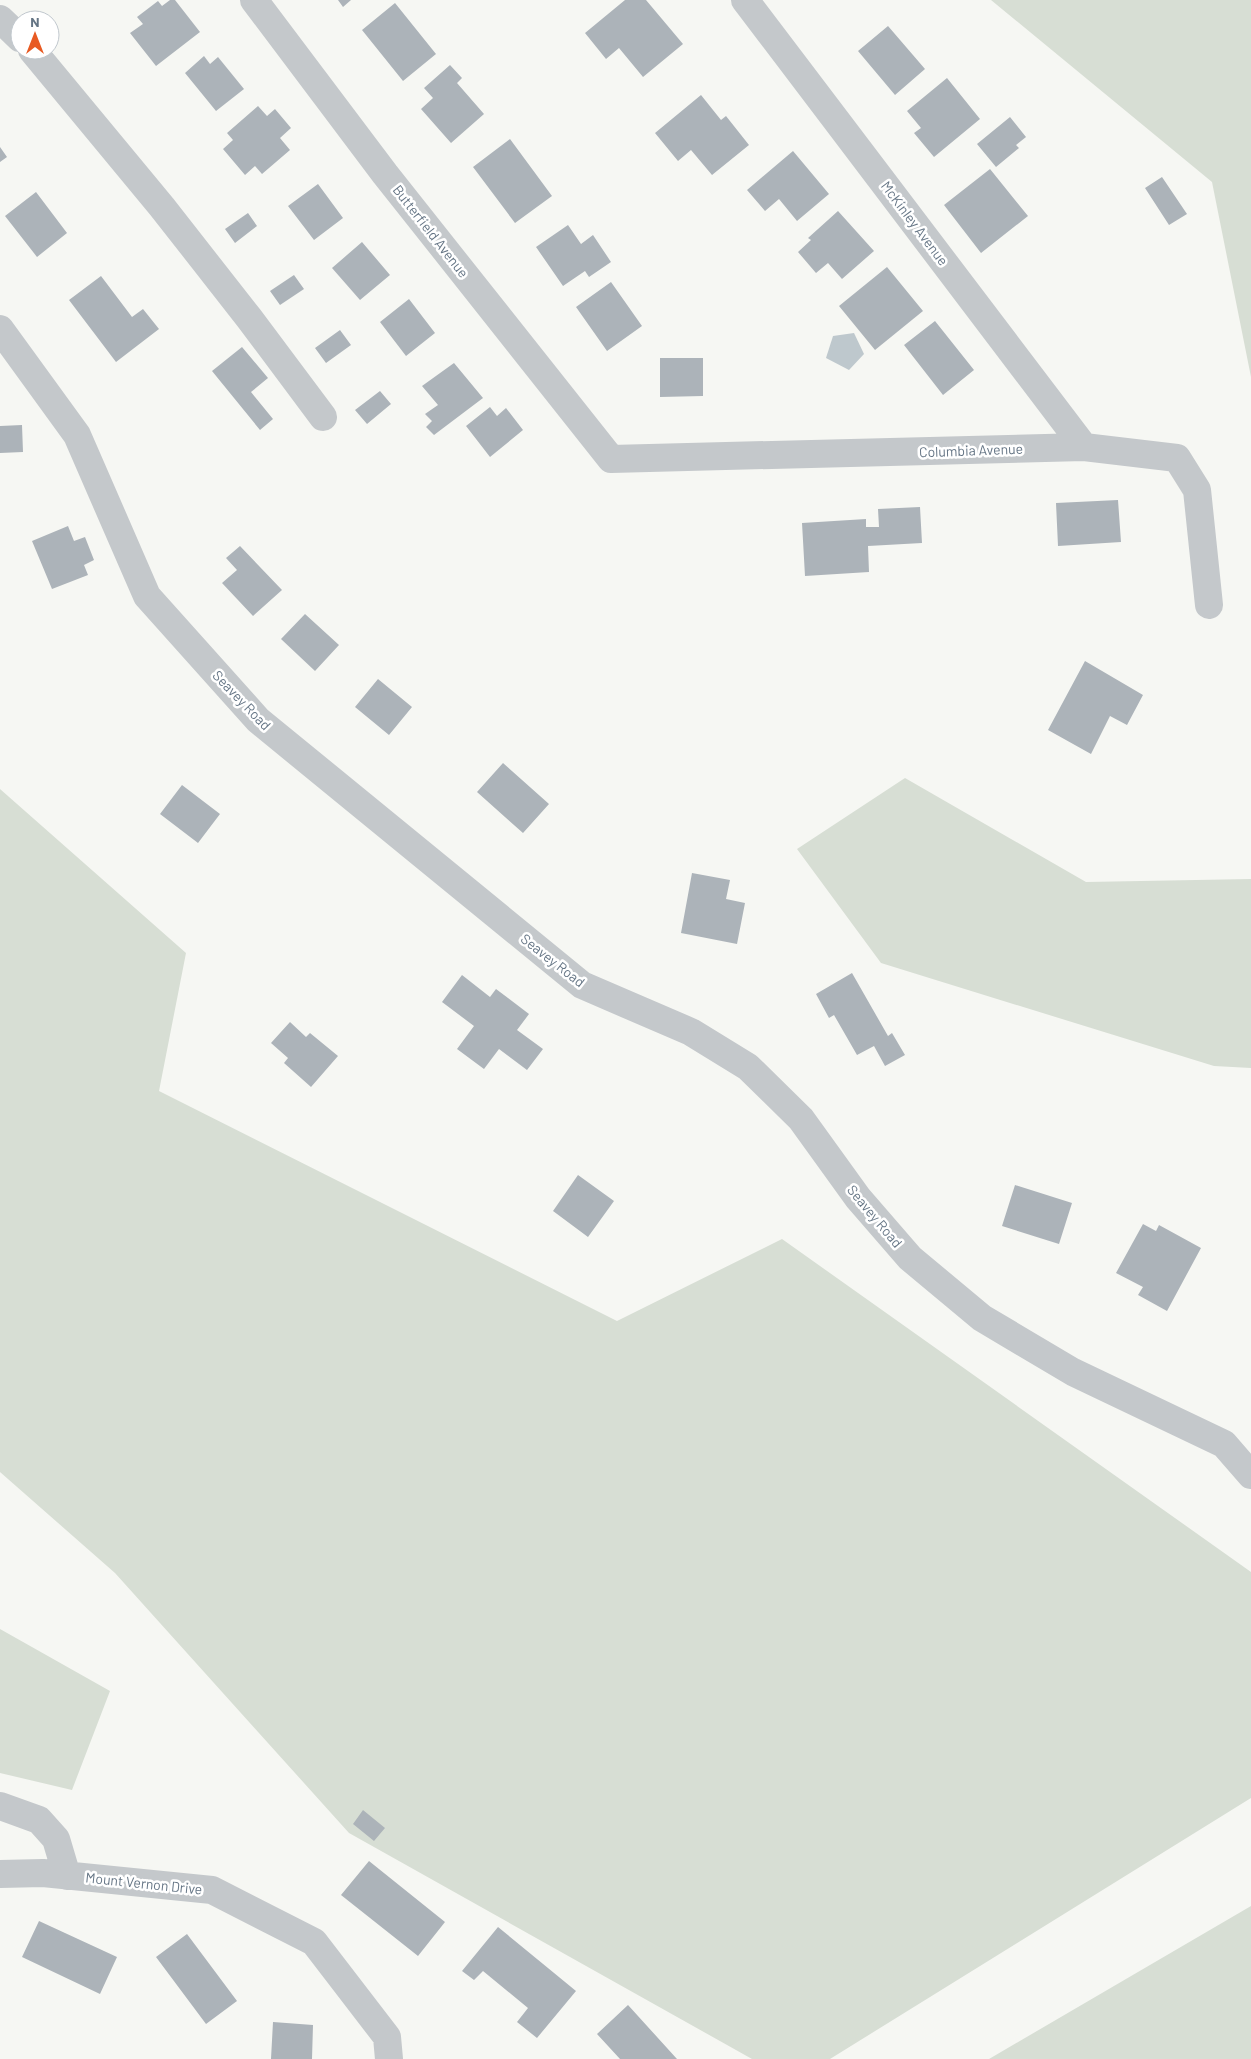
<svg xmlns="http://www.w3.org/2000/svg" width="1251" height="2059" font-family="Barlow,sans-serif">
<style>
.green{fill:#d7ded4}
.water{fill:#bec8cd}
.building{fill:#acb3b9}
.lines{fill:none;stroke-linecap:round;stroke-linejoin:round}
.minor{stroke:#c4c8cb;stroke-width:28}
.labels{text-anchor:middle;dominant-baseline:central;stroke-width:5;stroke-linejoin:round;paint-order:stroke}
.street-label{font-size:14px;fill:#657585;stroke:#fff}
</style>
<rect width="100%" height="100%" fill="#f6f7f3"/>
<path class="green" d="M991,0H1251V377L1212,182Z
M905,778L1086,882L1251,879V1068L1214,1066L881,963L797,849Z
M0,789L186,953L159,1091L617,1321L782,1239L1251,1572V1798L830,2059H752L349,1833L115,1573L0,1472Z
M0,1629L110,1691L72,1790L0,1773Z
M1251,1906V2059H989Z"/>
<path class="water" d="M854,333L864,354L849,370L826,358L833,336Z"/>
<path class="building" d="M170,0H175L200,32L156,66L130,33L143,24L137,17L158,1L162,6Z
M338,0H351L343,7Z
M625,0H646L683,44L643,77L619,48L606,59L585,33Z
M395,3L436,54L403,81L362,30Z
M888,26L925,69L895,95L858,51Z
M204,56L210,64L218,57L244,89L216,111L185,73Z
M450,65L462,78L457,83L484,114L451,143L421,109L433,98L424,88Z
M947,78L980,119L934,157L914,133L921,128L907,111Z
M701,95L721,120L726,116L749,145L712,175L691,150L678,161L655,133Z
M258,106L267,116L275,109L291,128L280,138L290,150L262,174L255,166L245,175L223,149L233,140L227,133Z
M1010,117L1026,137L1016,145L1019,148L996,167L977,144Z
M510,139L552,196L515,223L473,167Z
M0,147L7,157L0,162Z
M793,151L829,194L797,221L779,199L765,211L747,190Z
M990,169L1028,216L981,253L944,205Z
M1162,177L1187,214L1169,225L1145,188Z
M318,184L343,218L314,240L288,206Z
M36,192L67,233L37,257L5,216Z
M838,211L874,251L842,279L828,263L816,273L798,252L811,240L808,238Z
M248,213L257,226L235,243L225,229Z
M568,225L581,244L593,235L611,262L589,277L585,271L563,286L536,247Z
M362,242L390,275L360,300L332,268Z
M887,267L923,311L875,350L839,306Z
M294,275L304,289L280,305L270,291Z
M101,276L132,317L143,309L159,329L116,362L69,300Z
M611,282L642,326L607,351L576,307Z
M409,299L435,333L406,356L380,322Z
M935,321L974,370L943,395L904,345Z
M340,330L351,345L326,363L315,348Z
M242,347L268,378L251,392L273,419L260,430L212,371Z
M660,358H703V396L660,397Z
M454,363L483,398L434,435L426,427L432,421L425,414L438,405L422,386Z
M380,391L391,404L367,424L355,410Z
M490,407L497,416L506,408L523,430L490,457L466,426Z
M22,425L23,452L0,453V426Z
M1118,500L1121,542L1058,546L1056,503Z
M920,507L922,543L868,546L869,572L805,576L802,523L866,519V527H879L878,509Z
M68,526L74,541L85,537L94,560L84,565L88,575L52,589L32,541Z
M240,546L282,590L253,616L222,583L237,570L226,558Z
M305,614L339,645L315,671L281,639Z
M1085,661L1143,695L1127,725L1110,716L1091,754L1048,730Z
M378,679L412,707L389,735L355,707Z
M503,763L549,804L523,833L477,792Z
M182,785L220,814L198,843L160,814Z
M692,873L730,880L726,899L745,903L737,944L681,933Z
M852,973L888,1036L892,1033L905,1055L885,1066L874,1046L857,1055L834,1015L829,1018L816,994Z
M462,975L490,997L496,989L529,1014L517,1030L543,1049L527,1070L499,1049L484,1069L457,1049L474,1026L442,1002Z
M290,1022L306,1037L310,1033L338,1056L311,1087L284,1063L288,1058L271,1043Z
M578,1175L614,1201L588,1237L553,1211Z
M1015,1185L1072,1203L1059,1244L1002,1226Z
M1143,1224L1156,1231L1159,1225L1201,1248L1167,1311L1138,1295L1143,1287L1116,1273Z
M363,1810L385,1828L374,1841L353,1824Z
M369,1861L445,1922L418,1956L341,1895Z
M39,1921L117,1957L100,1994L22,1957Z
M498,1927L576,1991L537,2038L517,2022L528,2008L483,1971L474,1980L462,1971Z
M187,1934L237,2001L206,2024L156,1957Z
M628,2005L677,2059H620L597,2034Z
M273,2022L313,2025L312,2059H271Z"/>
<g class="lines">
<path class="minor" d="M254,0L385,174L611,459L1084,447L1177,458L1197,490L1209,605
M745,0L1084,447
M0,19L20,38
M32,50L162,207L249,318L323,417
M0,329L77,435L147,596L258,720L582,985L691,1032L748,1067L801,1119L858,1198L910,1258L982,1318L1073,1372L1224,1444L1251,1475
M0,1806L39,1820L56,1839L67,1876
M0,1874L43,1873L212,1890L314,1942L387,2037L389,2059"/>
</g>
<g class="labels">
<g class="street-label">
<text transform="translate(915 223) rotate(53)">McKinley Avenue</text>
<text transform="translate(431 231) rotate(52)">Butterfield Avenue</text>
<text transform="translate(971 450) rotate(-2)">Columbia Avenue</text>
<text transform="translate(242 700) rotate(46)">Seavey Road</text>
<text transform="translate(553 960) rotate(38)">Seavey Road</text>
<text transform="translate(875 1216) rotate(50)">Seavey Road</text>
<text transform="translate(144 1883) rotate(6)">Mount Vernon Drive</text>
</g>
</g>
<g transform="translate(35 35)"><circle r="24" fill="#ffffff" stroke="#c1c8ce"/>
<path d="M0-4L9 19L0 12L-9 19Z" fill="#e85a22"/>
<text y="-8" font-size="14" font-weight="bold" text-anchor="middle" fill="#657585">N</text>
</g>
</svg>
